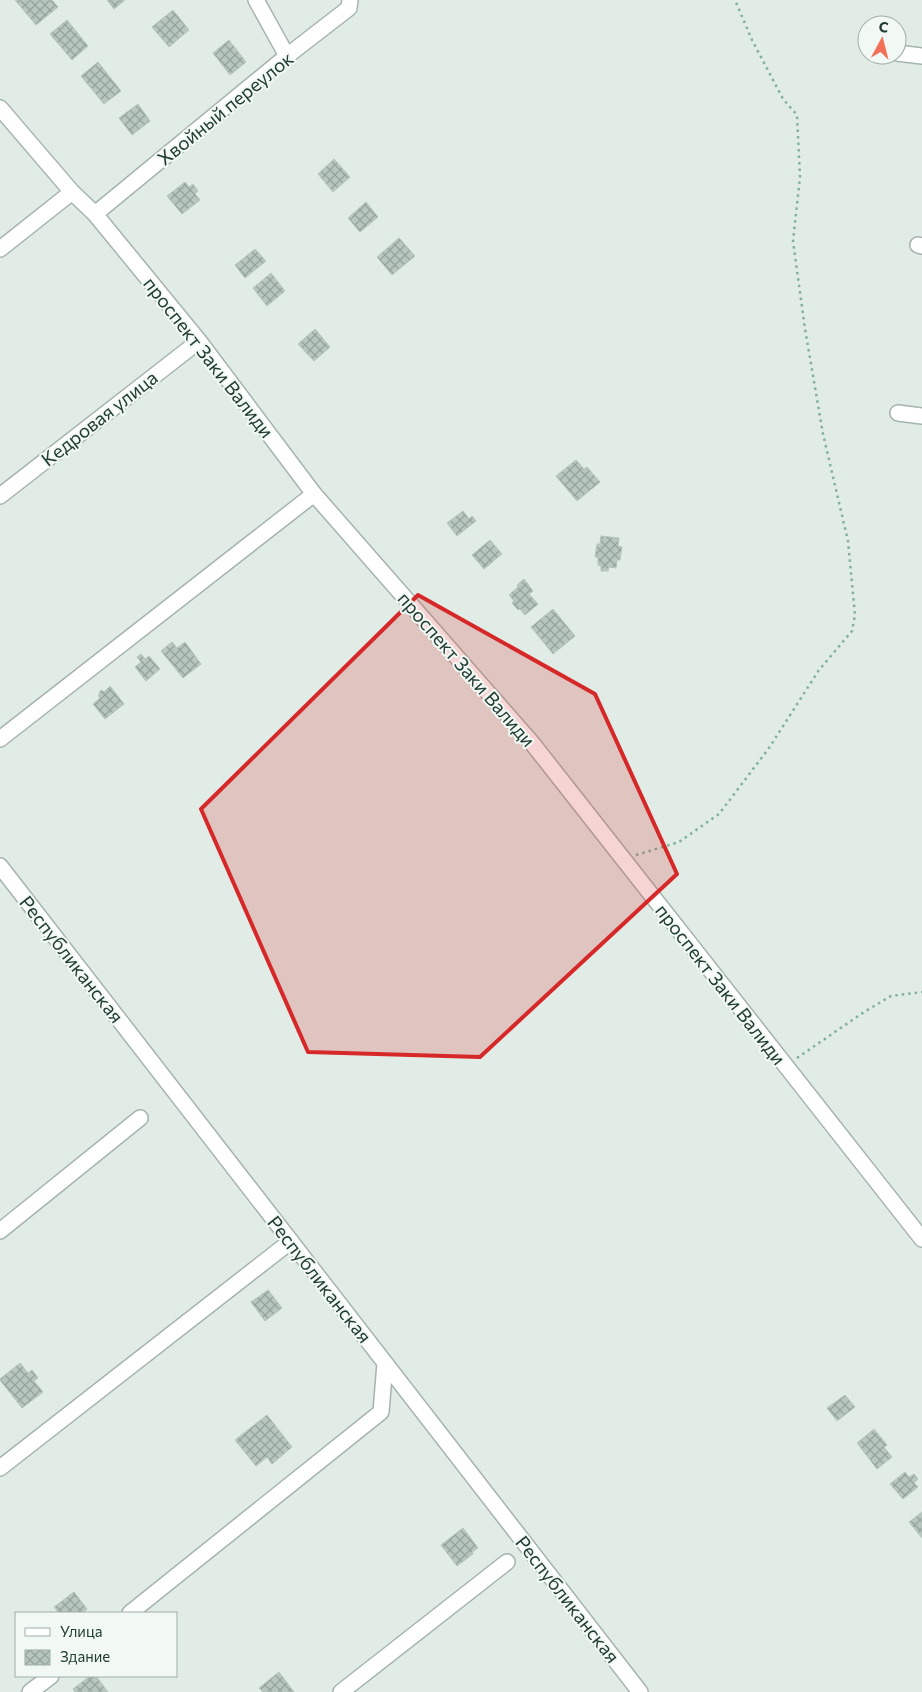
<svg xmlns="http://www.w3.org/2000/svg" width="922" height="1692" font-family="Commissioner,sans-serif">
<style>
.building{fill:url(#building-cross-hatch);stroke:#b4c6bd}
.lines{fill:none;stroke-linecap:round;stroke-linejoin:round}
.minor-casing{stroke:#a5b4ad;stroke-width:18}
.path{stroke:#82b09d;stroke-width:2.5;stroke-dasharray:2.5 4;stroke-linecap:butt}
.minor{stroke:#fff;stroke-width:15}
.marked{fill:#d62828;fill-opacity:0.2;stroke:#d62828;stroke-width:4;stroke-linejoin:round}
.labels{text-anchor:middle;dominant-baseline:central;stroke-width:4;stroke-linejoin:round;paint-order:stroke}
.street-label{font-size:19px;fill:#223d33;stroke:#f2f9f5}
</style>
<defs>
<pattern id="building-cross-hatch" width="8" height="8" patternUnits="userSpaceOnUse" patternTransform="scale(1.25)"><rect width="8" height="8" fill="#b7c7bf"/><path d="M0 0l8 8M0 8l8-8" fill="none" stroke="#94a39c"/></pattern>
</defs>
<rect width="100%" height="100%" fill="#e2ece6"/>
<path class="building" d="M15,0H52L58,7L36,25Z
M107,0H125L114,9Z
M173,10L189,30L169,47L152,27Z
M67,20L88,46L72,60L50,34Z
M229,40L246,62L230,75L213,53Z
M98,62L121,91L104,104L81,76Z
M138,104L150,121L132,135L119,118Z
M334,159L350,177L333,192L318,174Z
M185,182L189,187L193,184L198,191L195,194L200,200L182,214L167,196Z
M366,202L378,217L360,232L348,218Z
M399,238L415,256L392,275L377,257Z
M255,249L266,261L245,278L235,265Z
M271,273L285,291L267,306L253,288Z
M315,329L330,347L314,361L298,344Z
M576,460L584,469L587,467L600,482L577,501L556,476Z
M463,511L469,519L472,516L476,521L457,536L447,523Z
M601,536L619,538L618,546L622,547L620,560H617L616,568L609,567L608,571H601V566L598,565V557H595L597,544H600Z
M490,540L502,554L484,569L472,555Z
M524,579L533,591L529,594L538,604L525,615L520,609L518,610L512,603L514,601L509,595L518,587L517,585Z
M553,609L575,636L553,654L531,627Z
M172,642L177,648L185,642L201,664L183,678L161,651Z
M141,654L145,659L149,656L160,669L146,681L135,667L141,662L137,657Z
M110,686L124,704L105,719L93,704L100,698L98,696L100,694L99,692L102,690L104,692Z
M268,1290L282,1308L265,1321L251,1302Z
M20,1363L28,1373L32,1370L38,1378L34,1381L43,1392L22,1408L0,1380V1379Z
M845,1395L855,1407L837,1421L827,1408Z
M267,1415L292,1447L272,1464L267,1457L256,1466L235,1440Z
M874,1429L887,1445L884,1447L892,1457L877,1469L857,1443Z
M905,1472L909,1477L914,1474L918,1479L914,1483L918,1487L903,1499L890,1484Z
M922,1512V1538L909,1522Z
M463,1528L478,1548L472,1552L473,1554L457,1566L441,1545Z
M74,1592L87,1609L83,1613H59L54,1607Z
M279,1672L294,1692H263L259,1688Z
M90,1676H96L108,1692H75L73,1689Z"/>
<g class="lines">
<defs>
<path id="minor" d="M256,0L287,56
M897,53L922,56
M0,108L72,192L95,214L199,341L314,494L532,743L922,1239
M95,214L287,56L349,8L350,0
M918,245L922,246
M0,249L72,192
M898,413L922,416
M0,496L199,341
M0,739L314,494
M0,866L640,1692
M0,1231L140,1118
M0,1468L291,1241
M130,1613L381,1412L385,1363
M30,1692L51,1676
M341,1692L507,1562"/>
</defs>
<use href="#minor" class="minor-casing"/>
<path class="path" d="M636,855L679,842L719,814L769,748L819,670L852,631L855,615L848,541L823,434L805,329L793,241L800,177L797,115L783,99L752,40L735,0
M797,1058L864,1012L891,996L922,992"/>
<use href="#minor" class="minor"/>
</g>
<path class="marked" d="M418,595L595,694L677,874L480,1057L308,1052L201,809Z"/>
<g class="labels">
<g class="street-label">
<text transform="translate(225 108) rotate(-39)">Хвойный переулок</text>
<text transform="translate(209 357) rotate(52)">проспект Заки Валиди</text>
<text transform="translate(99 418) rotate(-38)">Кедровая улица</text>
<text transform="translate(467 669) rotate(49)">проспект Заки Валиди</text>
<text transform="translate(72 959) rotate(52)">Республиканская</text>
<text transform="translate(721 984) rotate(52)">проспект Заки Валиди</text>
<text transform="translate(320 1279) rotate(52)">Республиканская</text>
<text transform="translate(568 1599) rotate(52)">Республиканская</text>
</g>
</g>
<rect x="15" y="1612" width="162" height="65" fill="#f2f9f5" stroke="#9faea7"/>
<rect x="25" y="1628" width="25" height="8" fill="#ffffff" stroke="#9faea7"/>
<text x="60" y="1637" font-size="15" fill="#223d33">Улица</text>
<rect x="25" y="1650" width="25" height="15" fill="url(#building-cross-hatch)" stroke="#9faea7"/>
<text x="60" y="1662" font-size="15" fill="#223d33">Здание</text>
<g transform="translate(882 40) rotate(7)"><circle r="24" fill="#f2f9f5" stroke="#9faea7"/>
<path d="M0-4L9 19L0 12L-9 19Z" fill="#f37159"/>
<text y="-8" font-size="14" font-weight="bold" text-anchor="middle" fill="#223d33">С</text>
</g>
</svg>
